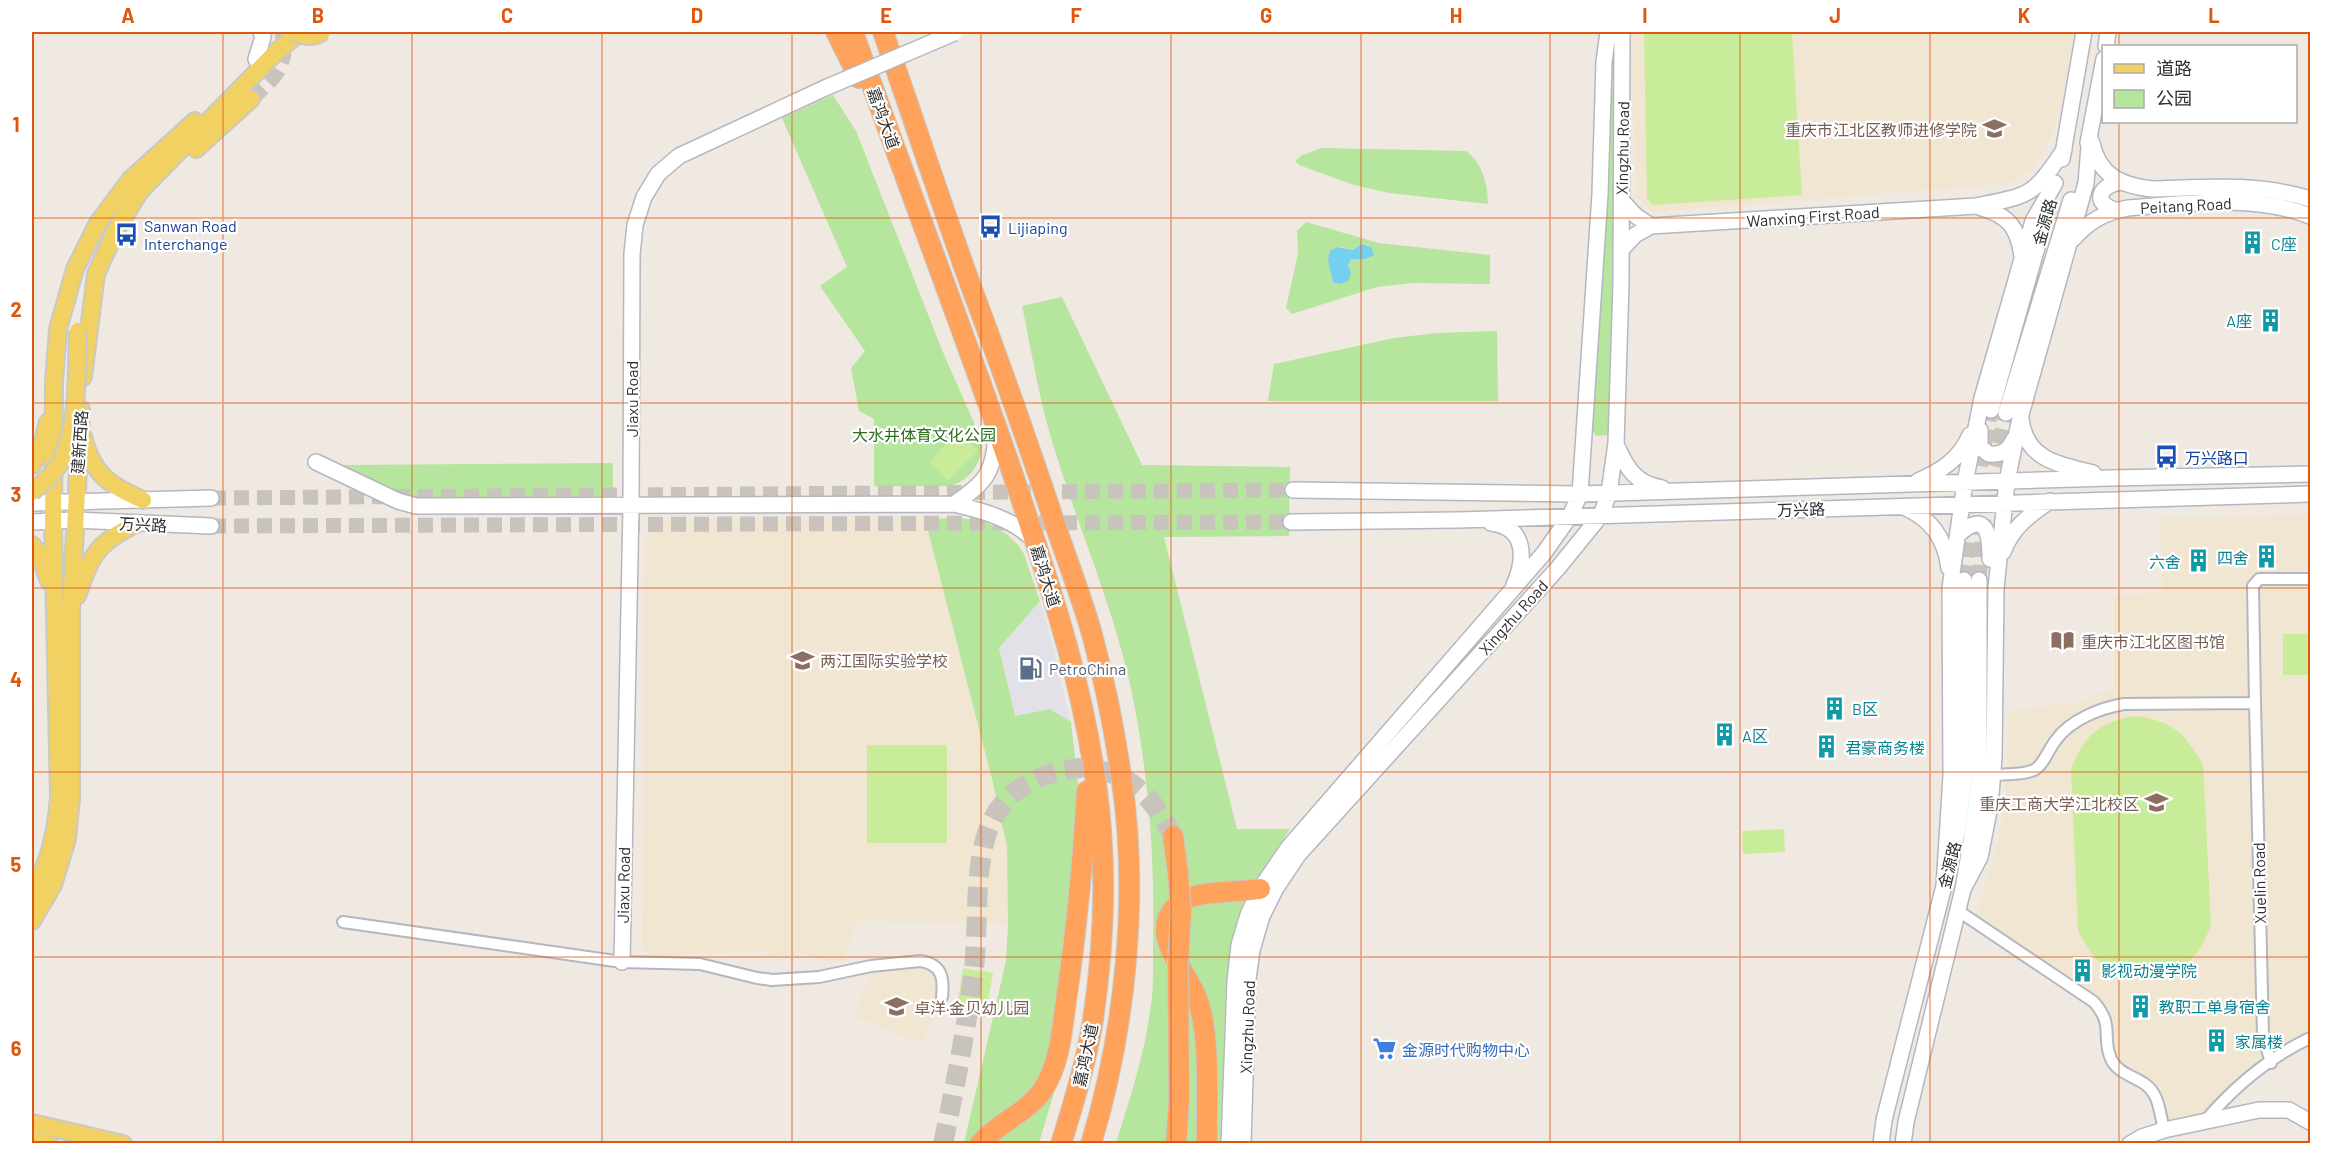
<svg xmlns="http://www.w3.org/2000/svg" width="2342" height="1175" font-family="Barlow,'Noto Sans SC',sans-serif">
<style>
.industrial{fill:#e3e1e8}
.education{fill:#f0e6d1}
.green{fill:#b6e59e;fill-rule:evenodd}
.pitch{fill:#c9ec9a}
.water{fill:#75cff0}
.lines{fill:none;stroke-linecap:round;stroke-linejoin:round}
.secondary-tunnel{stroke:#c8c4bd;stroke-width:15;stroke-dasharray:15 8;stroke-linecap:butt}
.primary-tunnel{stroke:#c8c4bd;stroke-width:16;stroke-dasharray:16 8;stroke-linecap:butt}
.highway-tunnel{stroke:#c8c4bd;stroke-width:20;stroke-dasharray:20 10;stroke-linecap:butt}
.street-casing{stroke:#b4b7c1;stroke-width:14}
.secondary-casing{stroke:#b4b7c1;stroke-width:18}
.primary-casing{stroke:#c9c9c9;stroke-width:20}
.highway-casing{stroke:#c9c9c9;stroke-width:22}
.street{stroke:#fff;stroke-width:10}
.secondary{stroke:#fff;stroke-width:15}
.primary{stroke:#f2d163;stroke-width:16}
.highway{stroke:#ffa35c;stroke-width:20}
.secondary-bridge-casing{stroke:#b4b7c1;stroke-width:18;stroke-linecap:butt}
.primary-bridge-casing{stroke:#c9c9c9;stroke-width:20;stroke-linecap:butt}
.highway-bridge-casing{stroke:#c9c9c9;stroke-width:22;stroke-linecap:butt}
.secondary-bridge{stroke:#fff;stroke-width:15}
.primary-bridge{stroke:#f2d163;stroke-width:16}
.highway-bridge{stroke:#ffa35c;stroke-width:20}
.grid{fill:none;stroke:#df570e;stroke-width:1.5;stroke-opacity:0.55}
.labels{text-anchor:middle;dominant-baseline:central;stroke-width:4.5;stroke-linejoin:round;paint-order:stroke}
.street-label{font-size:16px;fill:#2e2e2e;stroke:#fff}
.education-label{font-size:16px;fill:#785e54;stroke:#fff;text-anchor:start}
.transit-label{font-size:16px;fill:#164399;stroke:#fff;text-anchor:start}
.culture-label{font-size:16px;fill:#0d838f;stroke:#fff;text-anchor:start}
.park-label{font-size:16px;fill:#2c6e1b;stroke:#fff}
.service-label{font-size:16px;fill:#4e5e75;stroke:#fff;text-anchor:start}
.shop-label{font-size:16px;fill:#366cbe;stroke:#fff;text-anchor:start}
.neatline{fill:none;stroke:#df570e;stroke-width:2}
.grid-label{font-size:20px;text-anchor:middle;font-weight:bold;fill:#df570e}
</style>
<rect width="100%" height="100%" fill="#efe9e1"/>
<path class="industrial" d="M1040,601L1054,651L1071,722L1050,709L1015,716L999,648Z"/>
<path class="education" d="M1633,32H2075L2062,102L2047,148L2034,167L2014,180L2002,184L1653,212L1637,197L1632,88Z
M2310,515V1031L2233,1084L2204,1115L2167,1123L2158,1091L2150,1082L2123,1067L2117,1058L2113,1049L2114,1021L2106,1006L2094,996L1980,918L1978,906L1995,854L2002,821L2006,785L2008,711L2083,702L2114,687V595L2162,593L2161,518Z
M660,519H925L993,783L1007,846L1008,924L858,921L844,960L833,963L802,953L767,957L763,950L654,957L642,949L644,538Z
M919,966L932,972L937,984L936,999L922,1044L854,1016L872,971Z"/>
<path class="green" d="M1609,88H1617L1611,426L1607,435L1596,436L1590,427Z
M833,95L856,131L942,350L982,441C982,463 971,480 950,486H874V419L859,411L851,368L865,351L820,286L847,267L782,118Z
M1322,148L1466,151C1482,162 1488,185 1488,204L1389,193L1354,185L1299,165L1295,161L1302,155Z
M1306,222L1379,243L1490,255V284L1412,283L1377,287L1292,314L1286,308L1298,253L1297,231ZM1362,244L1369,245L1365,259H1351L1348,265L1351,272L1341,284L1333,283L1328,259L1341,247L1353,250Z
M1062,297L1142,465L1290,467L1289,536L1164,537L1237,829H1290L1254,882L1238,916L1232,941L1226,982L1220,1143H1116C1129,1101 1144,1057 1150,1012C1154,989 1153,964 1153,940C1155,855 1148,767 1130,684C1112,604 1079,529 1055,451C1040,404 1032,354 1022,306Z
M1497,331L1498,401H1268L1274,364L1394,338L1437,333Z
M613,463V489L602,500L435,502L396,495L343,465Z
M958,518L984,521L1008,535L1017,544L1024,554L1040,601L999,648L1015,716L1050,709L1071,722L1081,810L1062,1066L1039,1143H964L1006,961L1008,924L1007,846L993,783L925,519Z"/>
<path class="pitch" d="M1644,32H1792L1802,195L1653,205L1647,199Z
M958,432L978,451L948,481L929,462Z
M2283,634H2308V675H2283Z
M2134,716C2171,720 2184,732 2203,764L2211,925C2208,932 2205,940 2201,947C2182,979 2138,988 2107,968C2093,959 2086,944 2078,931L2071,769C2085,735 2098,723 2134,716Z
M867,745H947V843H867Z
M1784,829L1785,852L1743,854L1742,831Z
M963,968L993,973L985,1017L956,1013Z"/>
<path class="water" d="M1362,244L1371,247L1374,255L1365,259H1351L1348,265L1351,272L1349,280L1341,284L1333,283L1328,260L1330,251L1338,247L1353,250Z"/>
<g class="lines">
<path class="secondary-tunnel" d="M211,498L1293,490
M211,526L1291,522
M1964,580L1974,498L1991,410
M1979,580L1984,515L2006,413"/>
<path class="primary-tunnel" d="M251,99C276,75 287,68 283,32"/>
<path class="highway-tunnel" d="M943,1144C955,1086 967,1026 974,968C979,923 973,863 991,823C1006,788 1044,771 1080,768C1086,767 1092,769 1098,770C1137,777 1155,803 1173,836"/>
<defs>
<path id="street" d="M2255,703L2253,586L2259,579H2310
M1993,775C2005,774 2023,775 2034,770C2044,765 2049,748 2056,740C2070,720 2100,708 2124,704L2255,703L2263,1035L2271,1063
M1957,910L2094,1002C2115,1026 2101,1036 2111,1059C2119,1077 2145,1077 2154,1094C2160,1104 2161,1119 2164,1130
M343,922L622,962L700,964L757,978L772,980L819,977L871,966L920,961C942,964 944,978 942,997
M2205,1121C2234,1087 2270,1057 2310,1038"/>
<path id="secondary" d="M2106,46L2108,32
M256,59L263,37L261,32
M2088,143L2104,59
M2092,143C2099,176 2122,186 2153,189C2207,187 2259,183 2310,199
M2062,159L2084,32
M1979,207C2008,215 2018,227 2022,256
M2115,210C2092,203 2099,185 2121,182
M1651,226L1976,206C2031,195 2032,197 2064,150
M2073,239C2089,221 2105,212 2128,208C2188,203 2254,194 2310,216
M1621,250L1635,235L1651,226L1636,216L1622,201
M1991,410L2049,205
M2006,413L2071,200
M2021,419C2026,460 2058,464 2093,473
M1980,430V447L1989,454C2002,455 2008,451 2014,439
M1616,444C1626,467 1635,484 1662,488
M316,462L398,501L416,506L954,504C984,511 1013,519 1035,541
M1918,481C1941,471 1960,459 1970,435
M1293,490L1580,494L2110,478L2310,474
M32,503L211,498
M954,504C985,483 994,473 996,435
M1904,507C1932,519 1945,539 1949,568
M32,522L74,520L211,526
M1291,522L1458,520L2310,494
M1491,523C1526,527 1526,558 1514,585
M1958,535C1986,509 1990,534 1990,559
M2003,552C2012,528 2029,515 2050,501
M1953,852L1958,829L1964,778V580
M1944,887L1951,776L1950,588L1965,482L1982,398L2033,221L2055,183
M1963,889L1980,857L1990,806L1994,758L1996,588L2007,481L2020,418L2086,183L2090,135
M622,962L631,506L632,254L635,225L644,197L658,174L679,156L825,88
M1229,1144L1235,981L1239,945L1248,915L1260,889L1288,848L1544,553L1570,516L1580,494L1600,194L1604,62L1608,32
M1243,1144L1248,979L1252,950L1262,916L1276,888L1298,855L1558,568L1601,515L1609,493L1616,443L1621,284L1622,32
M1881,1144L1884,1120L1946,878
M1903,1144L1906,1122L1963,889L1973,831L1979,780V580
M2130,1144L2142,1137L2164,1130L2259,1110H2289L2310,1122"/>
<path id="primary" d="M196,149L251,99
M83,377L96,274L117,228L140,191L276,52L300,32
M83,437C93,475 109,485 143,500
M32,465L41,449L48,422
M32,545L39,553L49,581
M77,596C91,556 96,543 136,524
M32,894C50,861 56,833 59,797L53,521L54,382L58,329L75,269L98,223L130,180L195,121
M32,921L53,885L67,839L71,798V611L81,409
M32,1123L123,1144
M32,1140L49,1144"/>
<path id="highway" d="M836,32L859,78
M853,32C904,176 959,319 1009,463C1049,581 1091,703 1101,829C1106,893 1102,962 1092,1026C1085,1066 1073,1105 1061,1144
M883,32C913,117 941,204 972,289C1002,369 1030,449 1057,530C1069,565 1082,599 1092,634C1105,683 1115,732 1122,782C1139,898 1125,1032 1091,1144
M1173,836L1178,873
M980,1144C998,1122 1026,1114 1042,1091C1061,1063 1062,1027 1067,994C1077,927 1083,859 1087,791
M1207,1144C1206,1102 1211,1040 1198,1001C1189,972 1147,936 1176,906C1191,889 1237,893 1260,889"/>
</defs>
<use href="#street" class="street-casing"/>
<use href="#secondary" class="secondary-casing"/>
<use href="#primary" class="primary-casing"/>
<use href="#highway" class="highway-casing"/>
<use href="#street" class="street"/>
<use href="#secondary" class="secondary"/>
<use href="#primary" class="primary"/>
<use href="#highway" class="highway"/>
<defs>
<path id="secondary-bridge" d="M825,88L954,33"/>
<path id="primary-bridge" d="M292,32C301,35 314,39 322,32
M32,492C45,481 59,470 65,453C79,417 76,369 78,331"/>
<path id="highway-bridge" d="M1176,1144L1179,1100L1178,963L1181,913L1178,873"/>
</defs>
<use href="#secondary-bridge" class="secondary-bridge-casing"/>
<use href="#primary-bridge" class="primary-bridge-casing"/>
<use href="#highway-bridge" class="highway-bridge-casing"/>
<use href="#secondary-bridge" class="secondary-bridge"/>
<use href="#primary-bridge" class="primary-bridge"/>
<use href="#highway-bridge" class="highway-bridge"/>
</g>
<path class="grid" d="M223,32V1144M412,32V1144M602,32V1144M792,32V1144M981,32V1144M1171,32V1144M1361,32V1144M1550,32V1144M1740,32V1144M1930,32V1144M2119,32V46M2119,122V1144M32,218H2310M32,403H2310M32,588H2310M32,772H2310M32,957H2310"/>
<defs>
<symbol id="university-bare" viewBox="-9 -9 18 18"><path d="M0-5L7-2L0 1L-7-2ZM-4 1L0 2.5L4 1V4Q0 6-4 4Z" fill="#8d6e63" stroke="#fff" stroke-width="2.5" paint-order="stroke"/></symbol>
<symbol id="bus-bare" viewBox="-9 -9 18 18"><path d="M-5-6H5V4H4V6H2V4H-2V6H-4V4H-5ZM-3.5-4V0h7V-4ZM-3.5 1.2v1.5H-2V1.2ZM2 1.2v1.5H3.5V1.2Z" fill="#1a4fb4" stroke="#fff" stroke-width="2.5" paint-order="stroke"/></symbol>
<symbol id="building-bare" viewBox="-9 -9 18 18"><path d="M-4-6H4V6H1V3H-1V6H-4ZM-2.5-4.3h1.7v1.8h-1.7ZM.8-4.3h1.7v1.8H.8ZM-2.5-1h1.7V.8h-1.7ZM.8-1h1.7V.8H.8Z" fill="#0f9aa8" stroke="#fff" stroke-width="2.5" paint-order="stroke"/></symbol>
<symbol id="library-bare" viewBox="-9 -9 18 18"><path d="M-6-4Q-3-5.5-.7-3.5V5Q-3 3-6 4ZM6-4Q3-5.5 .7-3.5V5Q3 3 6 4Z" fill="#8d6e63" stroke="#fff" stroke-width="2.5" paint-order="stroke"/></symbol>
<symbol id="school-bare" viewBox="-9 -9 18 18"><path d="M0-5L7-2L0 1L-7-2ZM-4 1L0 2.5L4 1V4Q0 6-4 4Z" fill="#8d6e63" stroke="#fff" stroke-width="2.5" paint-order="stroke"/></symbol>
<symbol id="fuel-bare" viewBox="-9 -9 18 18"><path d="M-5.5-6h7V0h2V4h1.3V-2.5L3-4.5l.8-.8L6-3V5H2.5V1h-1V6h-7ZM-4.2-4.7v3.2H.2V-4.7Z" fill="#5c6f8a" stroke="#fff" stroke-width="2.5" paint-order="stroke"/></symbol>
<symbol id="supermarket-bare" viewBox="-9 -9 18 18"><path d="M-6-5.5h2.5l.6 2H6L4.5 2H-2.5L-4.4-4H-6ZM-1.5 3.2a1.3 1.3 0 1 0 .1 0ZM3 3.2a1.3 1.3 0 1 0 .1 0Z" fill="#3f7fe0" stroke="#fff" stroke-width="2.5" paint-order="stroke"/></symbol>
</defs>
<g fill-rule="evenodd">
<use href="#university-bare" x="1978" y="112" width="33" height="33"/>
<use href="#bus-bare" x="974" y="210" width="33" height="33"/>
<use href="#bus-bare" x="110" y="218" width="33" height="33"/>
<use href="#building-bare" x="2236" y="226" width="33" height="33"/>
<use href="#building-bare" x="2254" y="304" width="33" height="33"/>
<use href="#bus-bare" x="2150" y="440" width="33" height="33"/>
<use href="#building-bare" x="2250" y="540" width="33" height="33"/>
<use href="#building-bare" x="2182" y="544" width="33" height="33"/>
<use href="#library-bare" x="2046" y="624" width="33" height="33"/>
<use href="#school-bare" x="786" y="644" width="33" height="33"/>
<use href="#fuel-bare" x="1014" y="652" width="33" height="33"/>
<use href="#building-bare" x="1818" y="692" width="33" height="33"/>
<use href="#building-bare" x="1708" y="718" width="33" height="33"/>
<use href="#building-bare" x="1810" y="730" width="33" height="33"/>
<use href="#university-bare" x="2140" y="786" width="33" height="33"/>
<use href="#building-bare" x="2066" y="954" width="33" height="33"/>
<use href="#building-bare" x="2124" y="990" width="33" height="33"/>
<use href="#school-bare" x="880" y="990" width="33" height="33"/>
<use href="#building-bare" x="2200" y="1024" width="33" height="33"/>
<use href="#supermarket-bare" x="1368" y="1032" width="33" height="33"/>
</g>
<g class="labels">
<g class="street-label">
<text transform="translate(884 118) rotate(70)">嘉鸿大道</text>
<text transform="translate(1622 148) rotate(-89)">Xingzhu Road</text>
<text transform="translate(2186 205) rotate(-3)">Peitang Road</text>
<text transform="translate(1813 216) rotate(-4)">Wanxing First Road</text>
<text transform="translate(2044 222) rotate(-74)">金源路</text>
<text transform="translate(631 399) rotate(-90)">Jiaxu Road</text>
<text transform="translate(79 442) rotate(-86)">建新西路</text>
<text transform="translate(1801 509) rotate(-2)">万兴路</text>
<text transform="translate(143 524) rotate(3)">万兴路</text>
<text transform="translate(1046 576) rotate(73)">嘉鸿大道</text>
<text transform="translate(1513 617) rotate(-48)">Xingzhu Road</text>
<text transform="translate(1949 865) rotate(-76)">金源路</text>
<text transform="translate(2259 883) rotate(-91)">Xuelin Road</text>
<text transform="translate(623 885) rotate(-89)">Jiaxu Road</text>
<text transform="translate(1247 1027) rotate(-88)">Xingzhu Road</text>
<text transform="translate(1085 1055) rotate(-78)">嘉鸿大道</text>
</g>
<g class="education-label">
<text x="1977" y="129" text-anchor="end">重庆市江北区教师进修学院</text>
<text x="2081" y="641">重庆市江北区图书馆</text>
<text x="820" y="660">两江国际实验学校</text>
<text x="2139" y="803" text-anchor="end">重庆工商大学江北校区</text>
<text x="914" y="1007">卓洋·金贝幼儿园</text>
</g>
<g class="transit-label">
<text x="144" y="225">Sanwan Road<tspan x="144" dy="18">Interchange</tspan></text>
<text x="1008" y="227">Lijiaping</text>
<text x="2185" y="457">万兴路口</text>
</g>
<g class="culture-label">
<text x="2271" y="243">C座</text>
<text x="2252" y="320" text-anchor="end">A座</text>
<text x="2249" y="557" text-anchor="end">四舍</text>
<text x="2181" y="561" text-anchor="end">六舍</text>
<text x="1852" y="708">B区</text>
<text x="1742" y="735">A区</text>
<text x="1845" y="747">君豪商务楼</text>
<text x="2101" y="970">影视动漫学院</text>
<text x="2159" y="1006">教职工单身宿舍</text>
<text x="2235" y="1041">家属楼</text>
</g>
<g class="park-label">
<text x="924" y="434">大水井体育文化公园</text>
</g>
<g class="service-label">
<text x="1049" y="668">PetroChina</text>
</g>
<g class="shop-label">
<text x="1402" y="1049">金源时代购物中心</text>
</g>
</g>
<rect width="2342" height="1175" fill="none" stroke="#ffffff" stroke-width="66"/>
<rect x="2102" y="45" width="195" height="78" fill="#ffffff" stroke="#ababab" stroke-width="1.5"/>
<rect x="2114" y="64" width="30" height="9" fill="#f2d163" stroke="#ababab" stroke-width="1.5"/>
<text x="2156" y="75" font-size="18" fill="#2e2e2e">道路</text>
<rect x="2114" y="90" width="30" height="18" fill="#b6e59e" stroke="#ababab" stroke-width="1.5"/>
<text x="2156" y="105" font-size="18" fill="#2e2e2e">公园</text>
<rect x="33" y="33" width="2276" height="1109" class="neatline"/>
<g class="grid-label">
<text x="128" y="23">A</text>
<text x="318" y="23">B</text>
<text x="507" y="23">C</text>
<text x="697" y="23">D</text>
<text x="886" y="23">E</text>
<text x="1076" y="23">F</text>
<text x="1266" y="23">G</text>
<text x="1456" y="23">H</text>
<text x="1645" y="23">I</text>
<text x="1835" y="23">J</text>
<text x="2024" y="23">K</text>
<text x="2214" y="23">L</text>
<text x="16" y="132">1</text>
<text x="16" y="317">2</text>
<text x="16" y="502">3</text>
<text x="16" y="687">4</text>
<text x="16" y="872">5</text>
<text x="16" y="1056">6</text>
</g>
</svg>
